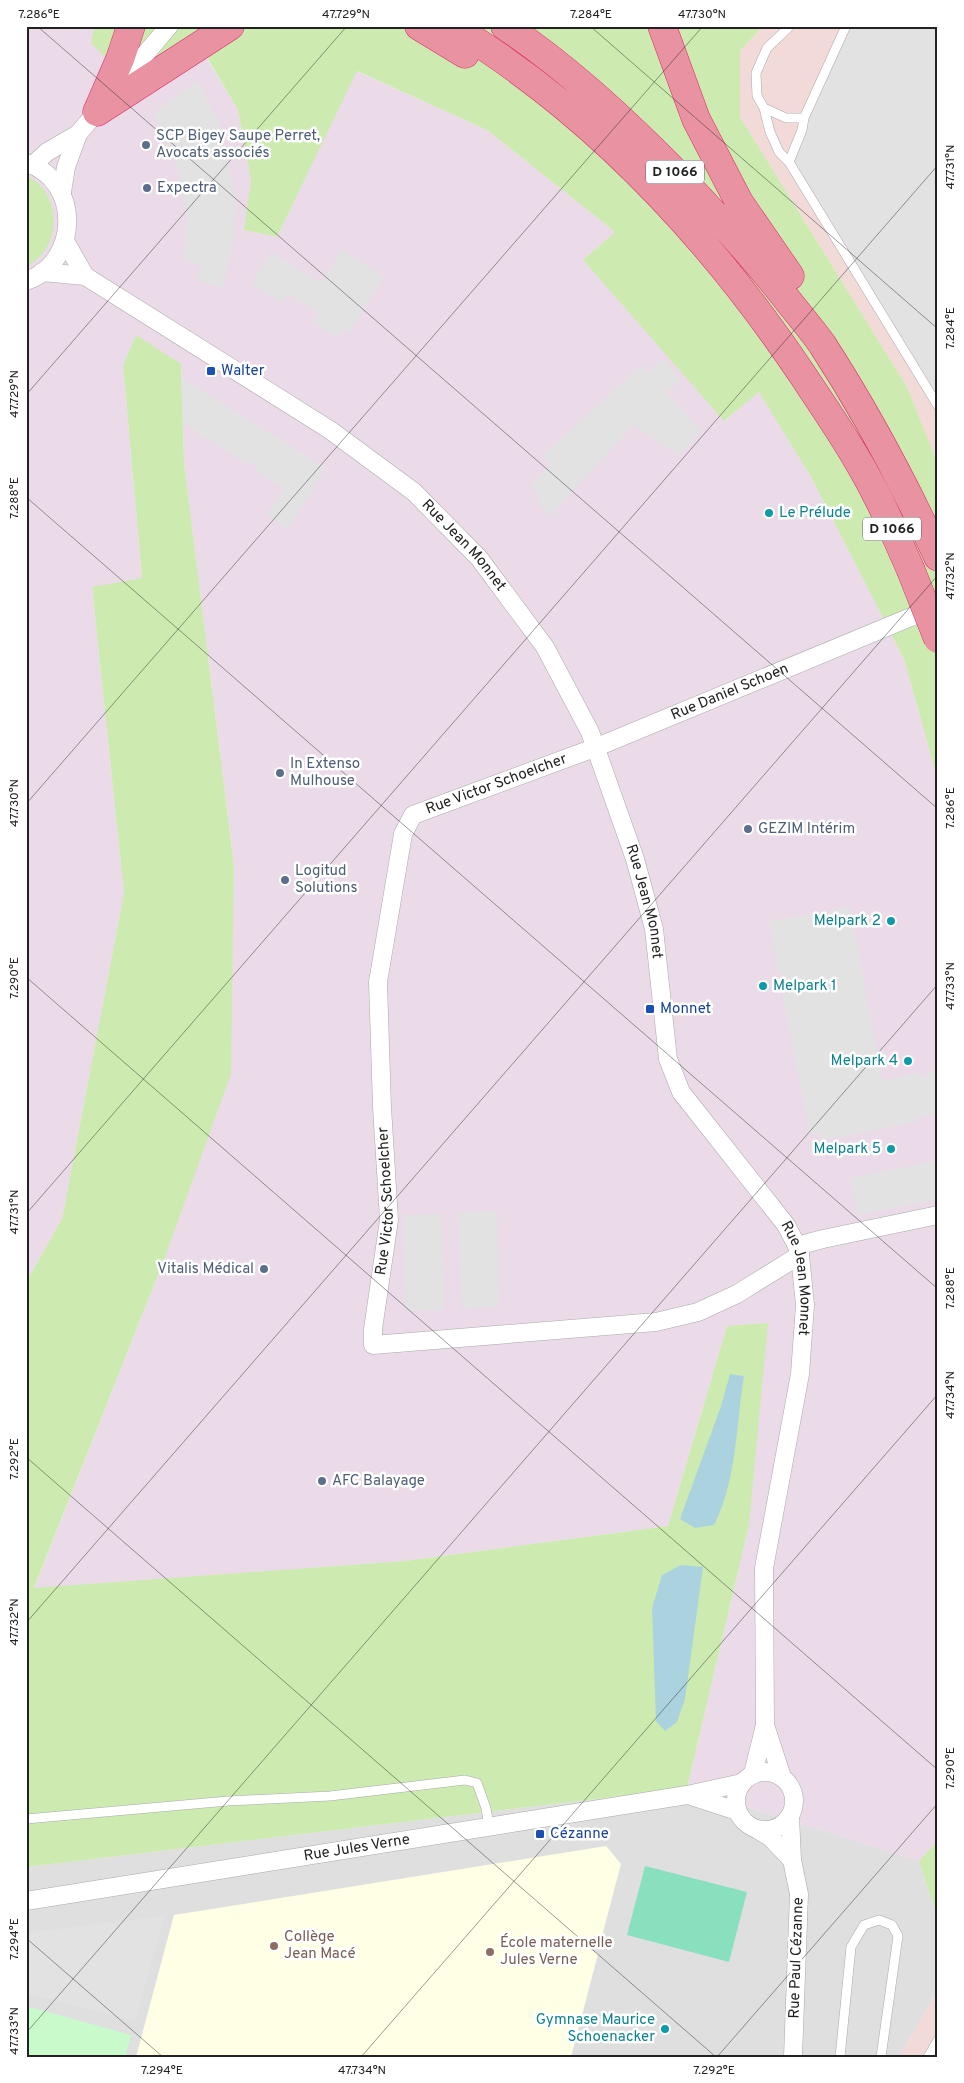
<svg xmlns="http://www.w3.org/2000/svg" width="964" height="2083" font-family="Overpass,sans-serif">
<style>
.residential{fill:#e0dfdf}
.commercial{fill:#f2dad9}
.industrial{fill:#ebdbe8}
.education{fill:#ffffe5}
.grass{fill:#cdebb0}
.park{fill:#c8facc}
.pitch{fill:#88e0be}
.parking{fill:#e2e2e2}
.water{fill:#aad3df}
.lines{fill:none;stroke-linecap:round;stroke-linejoin:round}
.lane-casing{stroke:#a9a9a9;stroke-width:10}
.street-casing{stroke:#a9a9a9;stroke-width:19}
.highway-casing{stroke:#dc2a67;stroke-width:29}
.lane{stroke:#fff;stroke-width:9}
.street{stroke:#fff;stroke-width:18}
.highway{stroke:#e892a2;stroke-width:28}
.highway-bridge-casing{stroke:#dc2a67;stroke-width:29;stroke-linecap:butt}
.highway-bridge{stroke:#e892a2;stroke-width:28}
.ticks{fill:none;stroke:#222;stroke-width:1;stroke-opacity:0.45}
.service-dot{fill:#5c6f8a;stroke:#fff;stroke-width:2}
.transit-dot{fill:#1a4fb4;stroke:#fff;stroke-width:2}
.culture-dot{fill:#0f9aa8;stroke:#fff;stroke-width:2}
.education-dot{fill:#8d6e63;stroke:#fff;stroke-width:2}
.labels{text-anchor:middle;dominant-baseline:central;stroke-width:5;stroke-linejoin:round;paint-order:stroke}
.shield{fill:#fff;stroke:#646464;stroke-width:1}
.shield-label{font-size:14px;font-weight:bold;fill:#222}
.service-label{font-size:15px;fill:#4e5e75;stroke:#fff;text-anchor:start}
.transit-label{font-size:15px;fill:#164399;stroke:#fff;text-anchor:start}
.culture-label{font-size:15px;fill:#0d838f;stroke:#fff;text-anchor:end}
.street-label{font-size:15px;fill:#222;stroke:#fff}
.education-label{font-size:15px;fill:#785e54;stroke:#fff;text-anchor:start}
.neatline{fill:none;stroke:#222;stroke-width:2}
.ticks-label{font-size:12px;text-anchor:middle;fill:#222}
</style>
<rect width="100%" height="100%" fill="#f2efe9"/>
<path class="residential" d="M687,1788L919,1861L938,1919V1990L899,2057H26V1867Z"/>
<path class="commercial" d="M763,26H938V464L907,387L740,117V51Z
M938,1990V2057H899Z"/>
<path class="industrial" d="M26,26H94L91,43L204,54L238,110L251,180L245,230L277,237L356,71L487,130L615,232L583,260L725,421L759,391L811,477L904,659L938,781V1840L919,1861L687,1788L749,1525L727,1326L668,1526L405,1561L34,1589L165,1257L234,866L184,463L181,364L123,365L142,579L92,587L124,893L62,1219L26,1282Z"/>
<path class="education" d="M606,1846L621,1864L602,1936H594L591,1950L598,1954L571,2057H136L174,1915Z"/>
<path class="grass" d="M94,26H763L740,51V117L907,387L938,464V781L904,659L811,477L759,392L724,421L583,260L615,232L487,130L357,71L277,237L244,230L251,180L238,110L205,54L145,97L91,43Z
M26,176C63,191 63,250 26,266Z
M136,335L181,364L184,463L234,866L231,1074L165,1257L34,1588L405,1561L668,1526L727,1326L768,1323L749,1525L687,1788L26,1867V1282L62,1219L124,893L92,587L142,578L123,365Z
M938,1840V1919L919,1861Z"/>
<path class="park" d="M26,2006L131,2035L125,2057H26Z"/>
<path class="pitch" d="M645,1866L747,1892L729,1962L627,1935Z"/>
<path class="parking" d="M846,26H938V395L929,390L789,162Z
M197,81L218,120L228,159L235,198L234,238L223,288L197,281L201,266L184,261L187,217L180,176L154,113Z
M341,250L384,277L349,333L342,329L337,337L312,322L318,312L287,293L281,302L251,284L271,252L321,283Z
M663,359L681,380L667,392L701,431L679,456L634,425L550,516L542,508L536,493L530,486L550,464L543,455L641,366L646,373Z
M181,378L326,468L288,529L267,514L284,489L257,471L256,463L247,464L183,423Z
M850,907L882,1080L920,1073L924,1078L931,1074L930,1072L938,1070V1114L917,1118V1122L821,1140L820,1132L810,1134L780,982L784,978L780,972L778,973L769,921Z
M938,1161V1199L857,1215L850,1178Z
M497,1211L499,1306L462,1309L458,1212Z
M441,1214L444,1310L406,1311L403,1215Z
M164,1916L136,2021L26,1993V1933Z"/>
<path class="water" d="M730,1374L744,1376C736,1425 737,1480 714,1525L695,1528L680,1519L721,1406Z
M681,1565L703,1567L685,1699L677,1722L665,1731L656,1721L652,1608L662,1575Z"/>
<g class="lines">
<defs>
<path id="lane" d="M790,26L767,48L756,73L757,96L764,108L770,132L779,152L789,162L938,406
M764,108L786,118H804L846,26
M789,162L802,130L804,118
M26,1819L228,1801L330,1796L465,1780L477,1783L486,1808L489,1826
M840,2057L851,1947L864,1925L879,1920L892,1925L898,1936L881,2057
M928,2057L938,2040"/>
<g id="street">
<path d="M26,163C82,180 80,263 26,281"/>
<path d="M33,165L47,152L78,134"/>
<path d="M62,192L66,167L78,134L169,26"/>
<path d="M65,241L85,276"/>
<path id="s1" d="M42,272L85,276L330,430L414,492L479,558L545,647L590,732L635,859L654,929L668,1059L681,1092L786,1225L797,1246L800,1255L805,1305L800,1374L764,1568L765,1725L753,1774"/>
<path d="M797,1246L823,1239L938,1215"/>
<path id="s2" d="M800,1255L737,1294L698,1312L656,1322L373,1345V1329L389,1220L382,1107L378,982L403,834L413,815L597,747L935,607"/>
<path d="M765,1725L782,1777"/>
<circle cx="765" cy="1801" r="29"/>
<path d="M688,1795L737,1811"/>
<path d="M790,1816L792,1860L799,1894L793,2057"/>
<path d="M758,1830L770,1837L792,1860"/>
<path id="s3" d="M26,1901L687,1795L742,1783"/>
</g>
<path id="highway" d="M419,26L465,54
M452,26C596,114 711,238 804,377C830,416 856,454 877,496C889,519 899,544 910,568
M505,26C565,66 618,115 669,166C711,210 752,254 789,302C800,316 812,330 822,344C866,412 904,483 938,557
M662,26L696,119L739,202L790,276
M97,112L230,26
M97,112L120,59L131,26"/>
</defs>
<use href="#lane" class="lane-casing"/>
<use href="#street" class="street-casing"/>
<use href="#highway" class="highway-casing"/>
<use href="#lane" class="lane"/>
<use href="#street" class="street"/>
<use href="#highway" class="highway"/>
<defs>
<path id="highway-bridge" d="M910,568L938,639"/>
</defs>
<use href="#highway-bridge" class="highway-bridge-casing"/>
<use href="#highway-bridge" class="highway-bridge"/>
</g>
<path class="ticks" d="M37,26L938,809M590,26L938,329M26,395L347,26M26,497L938,1289M26,804L703,26M26,977L938,1770M26,1214L938,165M26,1457L716,2057M26,1623L938,575M26,1938L163,2057M26,2033L938,984M361,2057L938,1394M717,2057L938,1803"/>
<g class="service-dot">
<circle cx="146" cy="145" r="5"/>
<circle cx="147" cy="188" r="5"/>
<circle cx="280" cy="773" r="5"/>
<circle cx="748" cy="829" r="5"/>
<circle cx="285" cy="880" r="5"/>
<circle cx="264" cy="1269" r="5"/>
<circle cx="322" cy="1481" r="5"/>
</g>
<g class="transit-dot">
<rect x="206" y="366" width="10" height="10" rx="2.5"/>
<rect x="645" y="1004" width="10" height="10" rx="2.5"/>
<rect x="535" y="1829" width="10" height="10" rx="2.5"/>
</g>
<g class="culture-dot">
<circle cx="769" cy="513" r="5"/>
<circle cx="891" cy="921" r="5"/>
<circle cx="763" cy="986" r="5"/>
<circle cx="908" cy="1061" r="5"/>
<circle cx="891" cy="1149" r="5"/>
<circle cx="665" cy="2029" r="5"/>
</g>
<g class="education-dot">
<circle cx="274" cy="1946" r="5"/>
<circle cx="490" cy="1952" r="5"/>
</g>
<g class="labels">
<g class="shield">
<rect x="646" y="160.5" width="58" height="23" rx="4"/>
<rect x="863" y="517.5" width="58" height="23" rx="4"/>
</g>
<g class="shield-label">
<text x="675" y="172">D 1066</text>
<text x="892" y="529">D 1066</text>
</g>
<g class="service-label">
<text x="156" y="136">SCP Bigey Saupe Perret,<tspan x="156" dy="17">Avocats associés</tspan></text>
<text x="157" y="188">Expectra</text>
<text x="290" y="764">In Extenso<tspan x="290" dy="17">Mulhouse</tspan></text>
<text x="758" y="829">GEZIM Intérim</text>
<text x="295" y="871">Logitud<tspan x="295" dy="17">Solutions</tspan></text>
<text x="254" y="1269" text-anchor="end">Vitalis Médical</text>
<text x="332" y="1481">AFC Balayage</text>
</g>
<g class="transit-label">
<text x="221" y="371">Walter</text>
<text x="660" y="1009">Monnet</text>
<text x="550" y="1834">Cézanne</text>
</g>
<g class="culture-label">
<text x="779" y="513" text-anchor="start">Le Prélude</text>
<text x="881" y="921">Melpark 2</text>
<text x="773" y="986" text-anchor="start">Melpark 1</text>
<text x="898" y="1061">Melpark 4</text>
<text x="881" y="1149">Melpark 5</text>
<text x="655" y="2020">Gymnase Maurice<tspan x="655" dy="17">Schoenacker</tspan></text>
</g>
<g class="street-label">
<text stroke="none"><textPath href="#s1" startOffset="510">Rue Jean Monnet</textPath></text>
<text stroke="none"><textPath href="#s2" startOffset="1320">Rue Daniel Schoen</textPath></text>
<text stroke="none"><textPath href="#s2" startOffset="1069">Rue Victor Schoelcher</textPath></text>
<text stroke="none"><textPath href="#s1" startOffset="915">Rue Jean Monnet</textPath></text>
<text stroke="none"><textPath href="#s2" startOffset="589">Rue Victor Schoelcher</textPath></text>
<text stroke="none"><textPath href="#s1" startOffset="1335">Rue Jean Monnet</textPath></text>
<text stroke="none"><textPath href="#s3" startOffset="335">Rue Jules Verne</textPath></text>
<text transform="translate(797 1958) rotate(-88)">Rue Paul Cézanne</text>
</g>
<g class="education-label">
<text x="284" y="1937">Collège<tspan x="284" dy="17">Jean Macé</tspan></text>
<text x="500" y="1943">École maternelle<tspan x="500" dy="17">Jules Verne</tspan></text>
</g>
</g>
<rect width="964" height="2083" fill="none" stroke="#ffffff" stroke-width="55"/>
<rect x="28" y="28" width="908" height="2028" class="neatline"/>
<g class="ticks-label">
<text x="39" y="18">7.286°E</text>
<text x="346" y="18">47.729°N</text>
<text x="591" y="18">7.284°E</text>
<text x="702" y="18">47.730°N</text>
<text transform="translate(950 167) rotate(-90)" y="4">47.731°N</text>
<text transform="translate(950 328) rotate(-90)" y="4">7.284°E</text>
<text transform="translate(14 394) rotate(-90)" y="4">47.729°N</text>
<text transform="translate(14 498) rotate(-90)" y="4">7.288°E</text>
<text transform="translate(950 576) rotate(-90)" y="4">47.732°N</text>
<text transform="translate(14 803) rotate(-90)" y="4">47.730°N</text>
<text transform="translate(950 808) rotate(-90)" y="4">7.286°E</text>
<text transform="translate(14 978) rotate(-90)" y="4">7.290°E</text>
<text transform="translate(950 986) rotate(-90)" y="4">47.733°N</text>
<text transform="translate(14 1212) rotate(-90)" y="4">47.731°N</text>
<text transform="translate(950 1288) rotate(-90)" y="4">7.288°E</text>
<text transform="translate(950 1395) rotate(-90)" y="4">47.734°N</text>
<text transform="translate(14 1459) rotate(-90)" y="4">7.292°E</text>
<text transform="translate(14 1622) rotate(-90)" y="4">47.732°N</text>
<text transform="translate(950 1768) rotate(-90)" y="4">7.290°E</text>
<text transform="translate(14 1939) rotate(-90)" y="4">7.294°E</text>
<text transform="translate(14 2031) rotate(-90)" y="4">47.733°N</text>
<text x="162" y="2074">7.294°E</text>
<text x="362" y="2074">47.734°N</text>
<text x="714" y="2074">7.292°E</text>
</g>
</svg>
